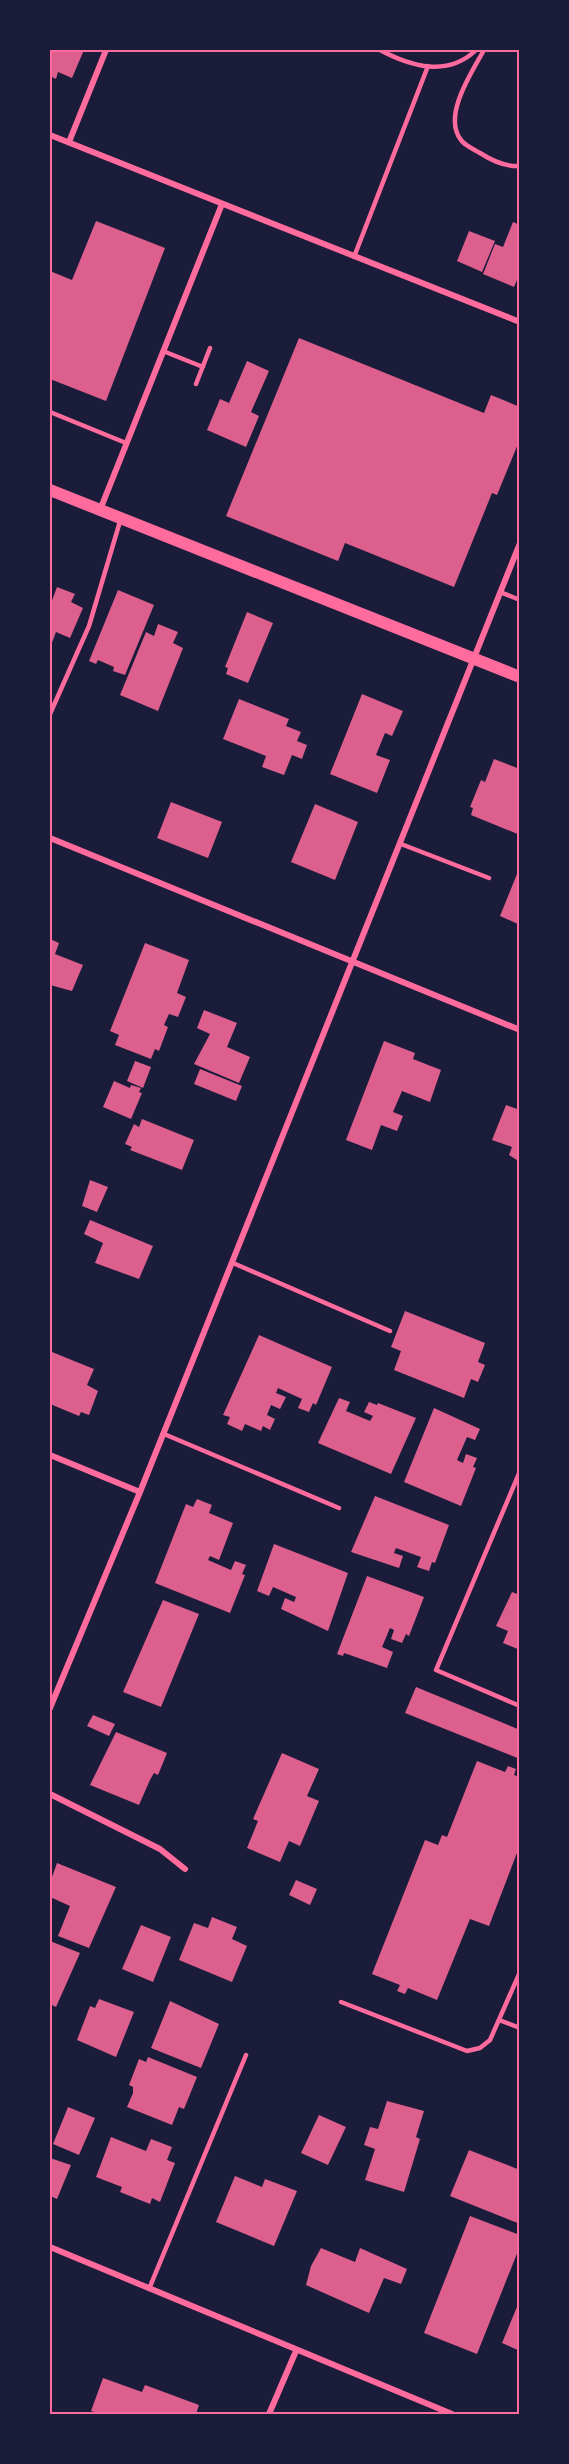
<svg xmlns="http://www.w3.org/2000/svg" width="569" height="2464" font-family="Signika,sans-serif">
<style>
.building{fill:#dd5f8e}
.lines{fill:none;stroke-linecap:round;stroke-linejoin:round}
.service{stroke:#ff6b9d;stroke-width:4.5}
.minor{stroke:#ff6b9d;stroke-width:6}
.secondary{stroke:#ff6b9d;stroke-width:12}
.neatline{fill:none;stroke:#ff6b9d;stroke-width:2}
</style>
<rect width="100%" height="100%" fill="#1b1b3a"/>
<path class="building" d="M50,50H84L72,78L58,72L56,79L50,76Z
M96,221L165,248L106,401L50,379V271L72,280Z
M513,222L520,225V273L514,287L483,274L495,244L503,247Z
M469,231L495,241L482,272L457,261Z
M299,338L484,413L491,395L520,407V439L497,495L492,493L454,587L345,543L338,561L226,516Z
M247,361L269,371L251,412L259,416L246,447L207,430L220,399L229,403Z
M57,587L75,594L71,602L83,608L70,638L56,632L50,648V606Z
M118,590L154,605L125,675L113,671L114,667L98,660L96,664L89,661Z
M247,612L273,623L248,683L226,674L228,668L225,667Z
M158,624L178,632L173,643L183,648L158,711L120,695L146,632L154,636Z
M362,694L403,711L392,736L385,733L376,755L390,760L377,793L330,774Z
M239,699L289,719L286,726L301,732L297,741L307,745L302,759L292,755L284,775L262,767L266,756L223,739Z
M494,759L520,769V835L471,815L473,808L470,807L481,780L485,782Z
M171,802L222,822L208,858L157,838Z
M315,804L358,822L335,880L291,862Z
M519,869H520V925L500,916Z
M50,939L59,943L55,954L83,965L72,991L50,985Z
M145,943L189,960L177,993L186,997L178,1017L169,1014L164,1025L168,1027L159,1051L155,1049L151,1059L115,1045L119,1035L110,1031Z
M204,1010L237,1023L227,1047L250,1057L239,1083L194,1064L210,1034L197,1028Z
M384,1041L415,1053L413,1059L441,1070L430,1102L402,1091L393,1112L403,1116L397,1131L381,1125L372,1150L346,1140Z
M135,1061L151,1067L143,1088L127,1081Z
M200,1069L242,1086L236,1101L194,1084Z
M114,1081L130,1088L131,1085L141,1088L139,1092L142,1093L131,1119L103,1107Z
M506,1105L520,1110V1162L509,1155L512,1147L492,1140Z
M142,1119L194,1140L182,1170L130,1150L132,1147L125,1144L134,1124L139,1127Z
M90,1180L108,1187L97,1212L82,1206Z
M90,1220L153,1246L139,1279L95,1263L103,1243L84,1234Z
M405,1311L485,1343L478,1362L485,1365L478,1382L471,1379L464,1398L394,1370L401,1351L391,1347Z
M259,1335L332,1367L316,1405L313,1403L309,1412L298,1408L302,1399L278,1388L276,1393L286,1397L280,1409L271,1405L267,1415L275,1419L270,1430L263,1426L261,1431L245,1424L242,1431L227,1424L230,1417L223,1415Z
M52,1352L94,1369L87,1385L98,1391L89,1415L81,1412L79,1416L50,1404V1358Z
M339,1398L350,1402L346,1411L370,1421L373,1416L364,1412L369,1402L377,1405L378,1403L416,1418L391,1474L318,1443Z
M434,1408L480,1429L475,1440L467,1437L457,1460L463,1463L466,1454L477,1458L473,1467L476,1468L461,1506L404,1482Z
M375,1496L449,1525L435,1563L432,1562L429,1571L417,1567L421,1557L396,1548L394,1553L403,1556L399,1568L351,1552Z
M197,1499L212,1505L209,1513L233,1523L219,1560L210,1556L208,1560L231,1570L235,1561L246,1565L242,1574L245,1575L230,1613L155,1583L186,1504L193,1507Z
M274,1544L348,1573L328,1631L281,1609L285,1598L294,1602L296,1597L273,1587L269,1596L257,1591Z
M367,1576L424,1597L409,1636L406,1634L402,1643L391,1639L394,1630L390,1628L382,1647L393,1652L387,1668L344,1653L343,1656L337,1654Z
M512,1592L520,1595V1650L503,1643L508,1631L496,1626Z
M163,1600L199,1614L161,1707L123,1692Z
M416,1687L520,1730V1759L405,1713Z
M93,1715L115,1724L109,1736L87,1726Z
M116,1732L167,1753L158,1775L154,1773L150,1780L139,1805L90,1785Z
M282,1753L319,1769L307,1796L319,1801L300,1846L289,1841L280,1862L247,1848L258,1821L253,1819Z
M477,1761L505,1772L508,1766L516,1769L514,1775L520,1777V1845L489,1926L470,1919L437,2000L408,1988L405,1994L397,1991L400,1985L372,1974L425,1840L438,1845L442,1835L447,1837Z
M57,1863L116,1887L89,1948L58,1936L70,1906L50,1897V1876L52,1877Z
M296,1880L317,1889L310,1905L289,1895Z
M212,1917L237,1927L232,1939L247,1946L232,1982L179,1960L194,1923L208,1928Z
M141,1925L171,1937L153,1982L122,1969Z
M50,1941L80,1953L56,2007L50,2004Z
M99,1999L134,2012L116,2057L77,2040L90,2006L95,2008Z
M170,2001L219,2024L201,2068L151,2048Z
M148,2057L197,2077L184,2109L179,2107L172,2125L127,2107L133,2093V2087L129,2085L139,2059L146,2062Z
M387,2101L424,2111L416,2137L420,2139L404,2192L365,2180L375,2149L364,2145L370,2127L378,2129Z
M68,2107L95,2118L79,2155L53,2144Z
M319,2115L346,2127L328,2165L301,2153Z
M111,2137L146,2151L151,2139L172,2147L167,2160L175,2163L160,2202L152,2198L150,2204L120,2192L122,2187L96,2177Z
M469,2150L520,2170V2224L450,2196Z
M50,2158L71,2165L57,2199L50,2196Z
M235,2176L262,2187L265,2179L297,2191L274,2246L216,2222Z
M470,2216L520,2235V2246L477,2354L424,2333Z
M321,2248L355,2262L360,2248L407,2269L401,2284L384,2278L369,2313L306,2285L311,2266Z
M519,2302H520V2351L502,2343Z
M103,2378L142,2392L145,2385L199,2405L196,2414H101L91,2411Z"/>
<g class="lines">
<path class="service" d="M380,50C412,67 448,77 476,50
M484,50C472,72 442,116 461,140C464,145 475,150 480,153C491,160 507,167 520,166
M354,257L428,66
M163,351L203,367
M196,384L210,348
M50,412L126,443
M500,592L520,600
M50,714L89,626L121,518
M401,844L489,878
M233,1263L390,1331
M164,1434L339,1508
M520,1471L436,1670L520,1706
M341,2002L467,2051L480,2048L490,2040L520,1972
M499,2020L520,2028
M149,2289L246,2055"/>
<path class="minor" d="M50,135L520,322
M69,142L106,50
M100,510L222,204
M50,838L520,1030
M50,1455L140,1492
M50,1708L140,1492L520,543
M50,1794L160,1849L185,1869
M50,2247L452,2414
M269,2414L296,2351"/>
<path class="secondary" d="M50,490L520,677"/>
</g>
<rect width="569" height="2464" fill="none" stroke="#1b1b3a" stroke-width="102"/>
<rect x="51" y="51" width="467" height="2362" class="neatline"/>
</svg>
